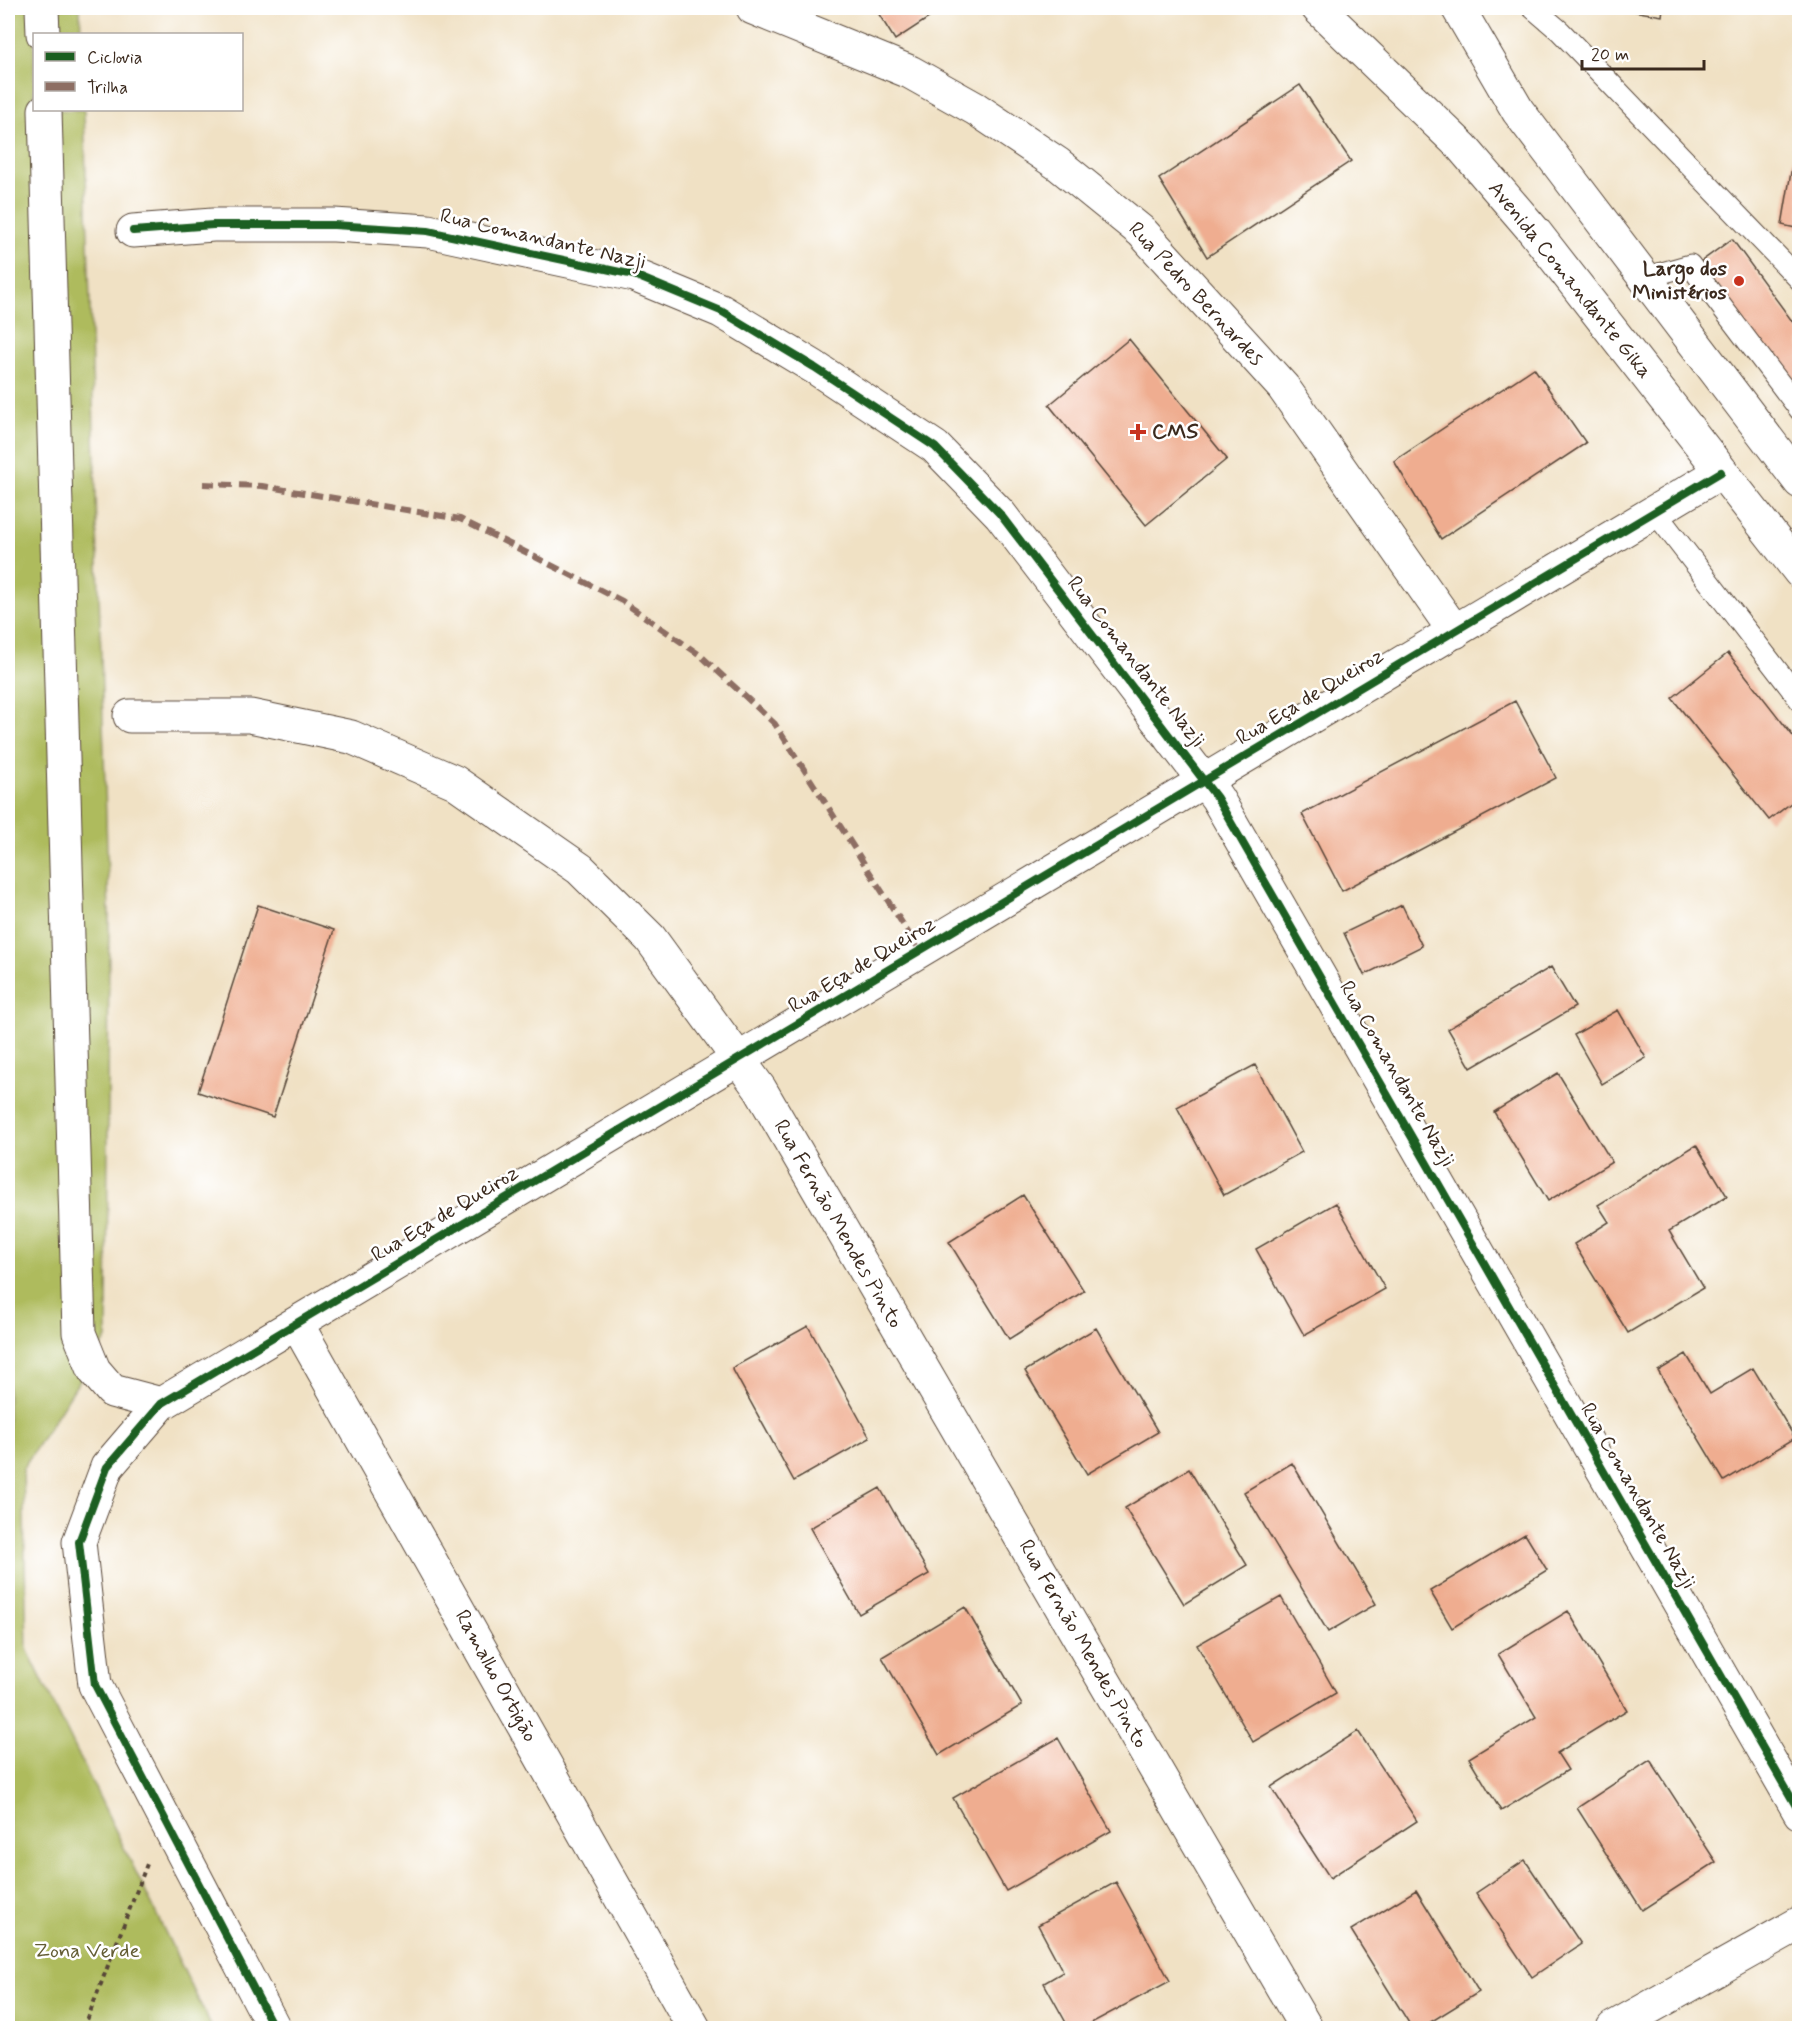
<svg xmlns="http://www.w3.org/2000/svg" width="1807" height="2036" font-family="Mynerve,sans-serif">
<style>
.green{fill:#aebb5d;stroke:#74723e;stroke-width:1.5}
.building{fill:#efad90}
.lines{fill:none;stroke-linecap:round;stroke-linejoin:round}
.lane-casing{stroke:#564537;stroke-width:23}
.street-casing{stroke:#564537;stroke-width:35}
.secondary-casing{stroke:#564537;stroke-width:35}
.path{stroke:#564537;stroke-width:4;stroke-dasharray:4.5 4.5;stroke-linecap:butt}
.lane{stroke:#fff;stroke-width:21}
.street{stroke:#fff;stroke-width:33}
.secondary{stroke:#fff;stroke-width:33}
.quiet{stroke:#8d6e63;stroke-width:6;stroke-dasharray:12 6;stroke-linecap:butt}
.cycleway-casing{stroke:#fff;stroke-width:11}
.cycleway{stroke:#1b5e20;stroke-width:8}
.poi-dot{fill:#c8321e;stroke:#fff;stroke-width:2}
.labels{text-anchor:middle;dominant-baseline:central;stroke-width:5;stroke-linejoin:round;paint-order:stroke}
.street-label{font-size:21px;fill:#3b2a1e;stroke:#fff}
.poi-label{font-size:21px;font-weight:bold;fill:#3b2a1e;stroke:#fff;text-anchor:end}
.park-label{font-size:21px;fill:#635d34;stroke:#fff}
</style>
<rect width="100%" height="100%" fill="#fff"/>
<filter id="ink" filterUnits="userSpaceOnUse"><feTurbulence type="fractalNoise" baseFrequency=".0167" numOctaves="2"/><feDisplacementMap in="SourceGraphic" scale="12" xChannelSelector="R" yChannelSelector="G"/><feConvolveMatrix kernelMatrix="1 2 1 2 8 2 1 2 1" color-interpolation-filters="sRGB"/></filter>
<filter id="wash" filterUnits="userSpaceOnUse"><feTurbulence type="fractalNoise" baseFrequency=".008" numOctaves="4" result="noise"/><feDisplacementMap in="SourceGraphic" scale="24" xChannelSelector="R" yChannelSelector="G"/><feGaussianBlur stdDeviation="1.35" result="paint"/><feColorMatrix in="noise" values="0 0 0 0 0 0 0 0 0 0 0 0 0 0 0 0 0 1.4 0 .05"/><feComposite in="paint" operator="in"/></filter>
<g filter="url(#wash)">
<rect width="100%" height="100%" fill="#f0e1c4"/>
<path class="green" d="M8,8H80L81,34H34V110H84L109,914L107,1338L23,1468L27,1649L212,2028H8Z"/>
<g id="blocks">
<path class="building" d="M875,8H944L895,40Z
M1615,8H1663L1662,16Z
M1300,85L1351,161L1207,257L1159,179Z
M1798,131L1800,132V229L1782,225Z
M1732,239L1800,332V400L1699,263Z
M1129,339L1227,459L1146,525L1049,405Z
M1534,368L1586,443L1441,539L1394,461Z
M1728,653L1800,745V796L1769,820L1672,698Z
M1515,701L1556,778L1342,891L1302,814Z
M258,905L334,930L273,1117L198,1092Z
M1402,905L1422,946L1364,975L1344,933Z
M1551,967L1575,1007L1471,1068L1448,1029Z
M1618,1010L1646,1058L1602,1084L1574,1035Z
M1255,1065L1302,1152L1224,1195L1177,1107Z
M1558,1073L1612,1162L1548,1201L1494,1112Z
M1696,1145L1727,1196L1669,1231L1703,1288L1628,1333L1574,1244L1609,1222L1598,1205Z
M1023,1195L1084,1291L1009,1339L949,1242Z
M1336,1203L1385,1289L1304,1335L1256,1249Z
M808,1326L870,1438L794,1481L732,1368Z
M1096,1328L1158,1432L1087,1474L1025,1371Z
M1686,1354L1710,1394L1753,1368L1795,1438L1724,1481L1658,1371Z
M1292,1463L1376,1604L1328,1632L1244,1492Z
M1189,1469L1247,1565L1184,1604L1125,1508Z
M880,1488L929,1574L859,1614L810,1528Z
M1525,1534L1547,1570L1452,1628L1430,1591Z
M1281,1597L1336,1693L1253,1742L1197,1645Z
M965,1607L1022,1705L939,1755L882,1657Z
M1568,1611L1627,1710L1557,1753L1568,1770L1501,1811L1469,1758L1536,1717L1498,1654Z
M1358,1731L1417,1821L1330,1878L1271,1787Z
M1058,1738L1111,1831L1006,1891L953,1798Z
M1650,1760L1716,1862L1642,1910L1577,1808Z
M1525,1860L1581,1944L1532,1977L1476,1893Z
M1116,1882L1170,1981L1082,2028H1069L1044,1983L1063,1972L1038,1925Z
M1416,1890L1479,1992L1421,2028H1412L1351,1930Z"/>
</g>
</g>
<g filter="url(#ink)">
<use href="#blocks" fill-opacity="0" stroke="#564537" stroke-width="1.5"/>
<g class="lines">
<defs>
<path id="lane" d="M1533,8L1560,31L1800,280
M1644,278L1690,265L1800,410
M1655,512L1800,700"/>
<path id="street" d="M42,8L43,34
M753,8L910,72L976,109L1058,164L1142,232L1283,387L1455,632
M45,110L79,1333L94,1370L112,1391L161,1404
M133,231L213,225H334L428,231L634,275L721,311L814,367L935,447L1000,514L1217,798L1800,1813
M130,716H250L351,737L455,782L580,869L650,938L760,1089L1306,2028
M297,1324L694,2028
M274,2028L95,1685L79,1542L107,1467L161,1404L1721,472
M1613,2028L1800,1923"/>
<path id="secondary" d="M1318,8L1462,147L1534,231L1800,572
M1458,8L1518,111L1800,482"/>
</defs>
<use href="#lane" class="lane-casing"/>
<use href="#street" class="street-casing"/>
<use href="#secondary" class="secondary-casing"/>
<path class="path" d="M84,2028L147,1864"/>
<use href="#lane" class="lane"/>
<use href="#street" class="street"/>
<use href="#secondary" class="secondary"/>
<path class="quiet" d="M203,484L262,486L460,519L622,601L700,655L775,724L920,951"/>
<defs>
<path id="cycleway" d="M133,231L213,225H334L428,231L634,275L721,311L814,367L935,447L1000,514L1217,798L1800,1813
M274,2028L95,1685L79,1542L107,1467L161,1404L1721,472"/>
</defs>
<use href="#cycleway" class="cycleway-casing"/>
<use href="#cycleway" class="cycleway"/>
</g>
</g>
<g class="poi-dot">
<circle cx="1739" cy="281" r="6"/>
<path d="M1135 423h6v6h6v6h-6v6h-6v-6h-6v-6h6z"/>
</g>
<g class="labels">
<g class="street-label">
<text transform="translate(543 239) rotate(13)">Rua Comandante Nazji</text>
<text transform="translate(1570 280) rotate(51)">Avenida Comandante Gika</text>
<text transform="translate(1196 294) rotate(47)">Rua Pedro Bernardes</text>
<text transform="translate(1136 662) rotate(52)">Rua Comandante Nazji</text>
<text transform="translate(1310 697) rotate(-31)">Rua Eça de Queiroz</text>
<text transform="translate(862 965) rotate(-31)">Rua Eça de Queiroz</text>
<text transform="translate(1397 1074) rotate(60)">Rua Comandante Nazji</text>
<text transform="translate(445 1214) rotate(-31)">Rua Eça de Queiroz</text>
<text transform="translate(838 1224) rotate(60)">Rua Fernão Mendes Pinto</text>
<text transform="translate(1638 1496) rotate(60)">Rua Comandante Nazji</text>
<text transform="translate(1083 1644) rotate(60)">Rua Fernão Mendes Pinto</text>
<text transform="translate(496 1676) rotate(61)">Ramalho Ortigão</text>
</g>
<g class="poi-label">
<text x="1727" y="269">Largo dos<tspan x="1727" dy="24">Ministérios</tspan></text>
<text x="1152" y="432" text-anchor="start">CMS</text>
</g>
<g class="park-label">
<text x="87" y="1951">Zona Verde</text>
</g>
</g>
<rect width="1807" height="2036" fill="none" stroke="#fff" stroke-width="30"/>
<rect x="33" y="33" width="210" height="78" fill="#ffffff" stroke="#b1aaa5" stroke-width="1.5"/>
<rect x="45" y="52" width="30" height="9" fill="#1b5e20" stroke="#b1aaa5" stroke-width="1.5"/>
<text x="87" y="63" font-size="18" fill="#3b2a1e">Ciclovia</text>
<rect x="45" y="82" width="30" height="9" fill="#8d6e63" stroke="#b1aaa5" stroke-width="1.5"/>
<text x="87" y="93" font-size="18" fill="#3b2a1e">Trilha</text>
<path d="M1582 60v9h122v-9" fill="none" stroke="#3b2a1e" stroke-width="3"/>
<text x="1591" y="60" font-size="18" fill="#3b2a1e" stroke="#ffffff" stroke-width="4.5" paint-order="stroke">20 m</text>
</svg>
